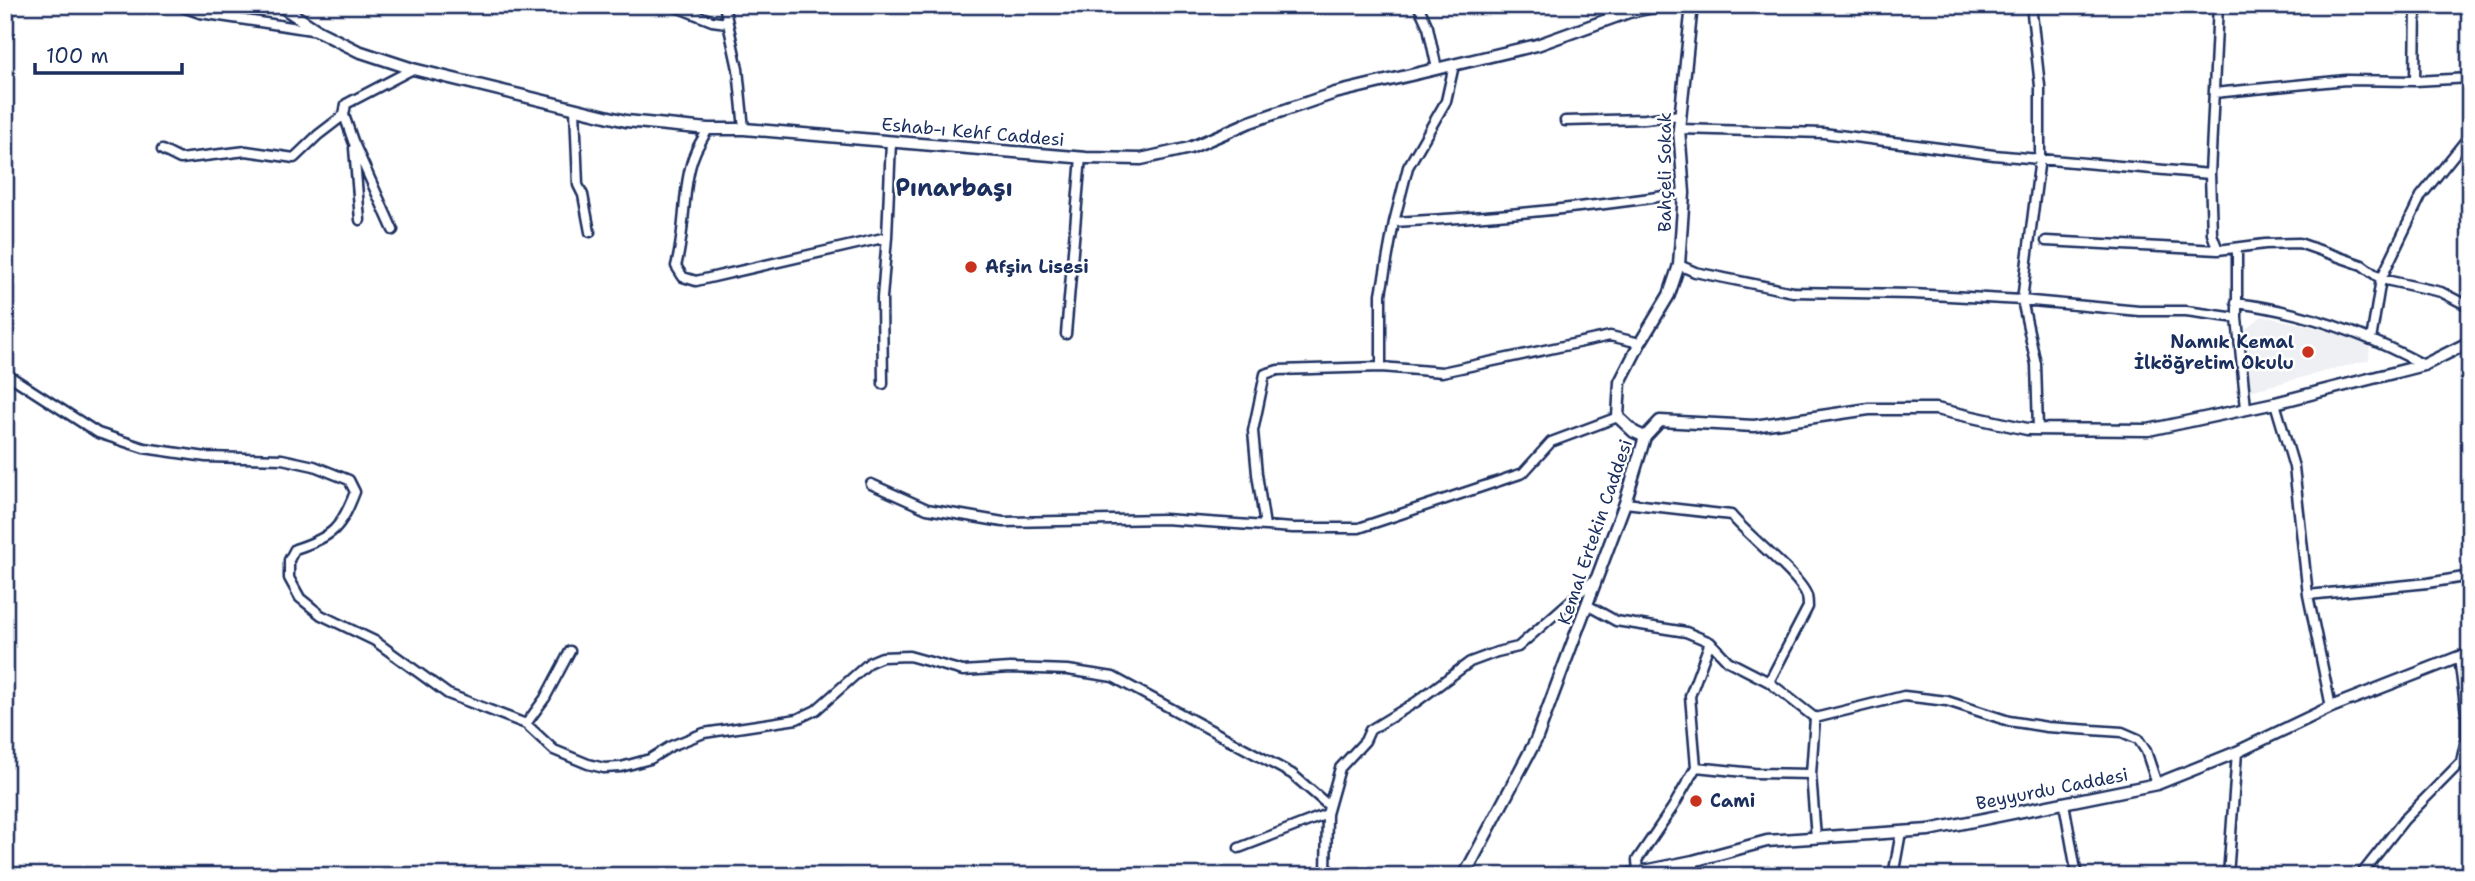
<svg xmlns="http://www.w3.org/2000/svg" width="2475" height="881" font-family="'Shantell Sans',sans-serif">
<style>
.built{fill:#eff0f4}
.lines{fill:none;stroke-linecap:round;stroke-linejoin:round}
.minor-casing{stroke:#1b2f5e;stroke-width:13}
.tertiary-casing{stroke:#1b2f5e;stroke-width:15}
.minor{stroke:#fff;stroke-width:8}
.tertiary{stroke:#fff;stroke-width:10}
.poi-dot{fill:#c8321e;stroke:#fff;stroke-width:2.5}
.labels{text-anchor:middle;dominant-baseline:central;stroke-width:5;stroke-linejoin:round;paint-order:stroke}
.street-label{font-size:18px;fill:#1b2f5e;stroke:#fff}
.poi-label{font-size:18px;font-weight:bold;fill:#1b2f5e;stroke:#fff;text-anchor:start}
.district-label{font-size:24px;font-weight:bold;fill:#1b2f5e;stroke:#fff}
</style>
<rect width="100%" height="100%" fill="#fff"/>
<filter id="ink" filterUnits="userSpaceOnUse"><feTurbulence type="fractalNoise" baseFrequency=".0143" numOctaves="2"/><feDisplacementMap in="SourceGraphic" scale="14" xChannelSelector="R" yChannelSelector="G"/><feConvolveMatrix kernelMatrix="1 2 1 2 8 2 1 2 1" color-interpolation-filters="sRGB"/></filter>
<g filter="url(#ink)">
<path class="built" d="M2262,316L2310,326L2370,343L2369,360L2250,391L2246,329Z
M795,866L844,867L845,876H776L779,871Z"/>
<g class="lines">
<defs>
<path id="minor" d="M177,5L200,13L318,31
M671,5L712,21L727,23
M724,5L738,69L744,129
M1418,5L1428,27L1437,69
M2031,5L2040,86V158L2022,300L2036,364L2038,429
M2218,5L2210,174L2212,234L2218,250L2265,244L2299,243L2362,265L2381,279L2441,292L2470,307
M1454,65L1446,101L1408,167L1394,222L1381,294V367L1442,372L1610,336L1640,343
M2415,81L2416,5
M2214,93L2346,80L2415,81L2470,78
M575,109L578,185L583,195L590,232
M1565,121L1645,119L1680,115
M708,129C704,137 698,145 695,153C682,182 686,231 676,266L683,277L696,281L887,237L891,141
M1679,129L1823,133L1994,155L2210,174
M354,148L360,220
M162,150L180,159L246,151L294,158L318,135L344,115
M1394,222C1491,217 1588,208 1684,193
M393,230L353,141L344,115L346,104L413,69
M2046,241L2218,250
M2237,249V318L2246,408
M1679,265L1695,272L1793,292L1913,294L2022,300L2139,311H2186L2237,318
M2236,303C2301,311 2366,334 2424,365
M1066,334L1081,157
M2371,340L2381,279L2421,196L2470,135
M5,373L98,433L144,448L206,457L282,459L314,466L349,480L355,492C341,528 333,537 295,549L289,560V578L300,598L321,615L375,641L448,694L526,724L554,750L588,764L604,768L621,767L650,759L671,746L704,733L797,719L816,710L870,662L882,657L909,656L963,671L1010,668L1068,670L1113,677L1292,774L1329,806
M883,384L882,298L887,237
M2275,403L2294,467L2308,595L2331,707
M871,484L927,509L1003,522L1164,519L1293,528H1359L1523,473L1551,442L1618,417
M1625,503L1731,515C1747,535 1801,577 1807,596C1808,600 1808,603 1808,607L1769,682
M1265,526L1257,474L1253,431L1265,374L1278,370L1381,367
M2308,595L2428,583L2470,576
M1587,605L1616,621L1686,632L1710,642L1728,661L1769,682L1815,718L1904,696L1947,701L2009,721L2047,727L2122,732L2138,739L2146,751L2157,784
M1815,718L1811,774L1816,838
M526,724L545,698L570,651
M1696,767L1754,773L1811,774
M2064,803L2077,876
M1239,848L1327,814
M1693,861L1696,876
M1638,872L1637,860L1673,807L1696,767L1690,696L1710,642
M1326,876L1327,814L1340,768L1365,741L1370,730L1416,702L1470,662L1497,652L1518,647L1595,579
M1893,876L1901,832
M2228,876L2237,752
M2360,876L2404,820L2461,762L2466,739V714L2459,657"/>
<path id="tertiary" d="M279,5L320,32L358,51L413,69L626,121L708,129H744L1086,158L1141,159L1190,148L1250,122L1335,93L1537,45L1629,12L1664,5
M1645,437L1634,432L1618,417L1620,382L1640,343L1669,295L1679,265L1684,193L1679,129L1692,5
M1464,876L1536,740L1625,503L1645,437L1660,421L1754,426L1869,409H1936L2027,429L2148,430L2275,403L2424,365L2464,345L2470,339
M1620,876L1693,861L1767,841L1929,830L2157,784L2237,752L2331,707L2459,657L2470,656"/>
</defs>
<use href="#minor" class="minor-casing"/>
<use href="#tertiary" class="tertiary-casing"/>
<use href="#minor" class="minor"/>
<use href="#tertiary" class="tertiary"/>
</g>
</g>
<g class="poi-dot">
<circle cx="971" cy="267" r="7"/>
<circle cx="2308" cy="352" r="7"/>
<circle cx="1696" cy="801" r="7"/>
</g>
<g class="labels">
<g class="street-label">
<text transform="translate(973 132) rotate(5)">Eshab-ı Kehf Caddesi</text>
<text transform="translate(1665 172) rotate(-90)">Bahçeli Sokak</text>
<text transform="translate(1595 532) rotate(-71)">Kemal Ertekin Caddesi</text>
<text transform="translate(2052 789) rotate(-11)">Beyyurdu Caddesi</text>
</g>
<g class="poi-label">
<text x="985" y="267">Afşin Lisesi</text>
<text x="2294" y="342" text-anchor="end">Namık Kemal<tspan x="2294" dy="21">İlköğretim Okulu</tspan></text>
<text x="1710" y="801">Cami</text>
</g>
<g class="district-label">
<text x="954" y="188">Pınarbaşı</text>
</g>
</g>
<rect width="2475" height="881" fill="none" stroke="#fff" stroke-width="28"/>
<rect x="14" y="14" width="2447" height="853" fill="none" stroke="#1b2f5e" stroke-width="2.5" filter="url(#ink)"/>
<path d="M35 63v10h147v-10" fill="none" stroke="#1b2f5e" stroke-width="3.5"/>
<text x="46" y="63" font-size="21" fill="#1b2f5e" stroke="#ffffff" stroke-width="5" paint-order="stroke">100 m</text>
</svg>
